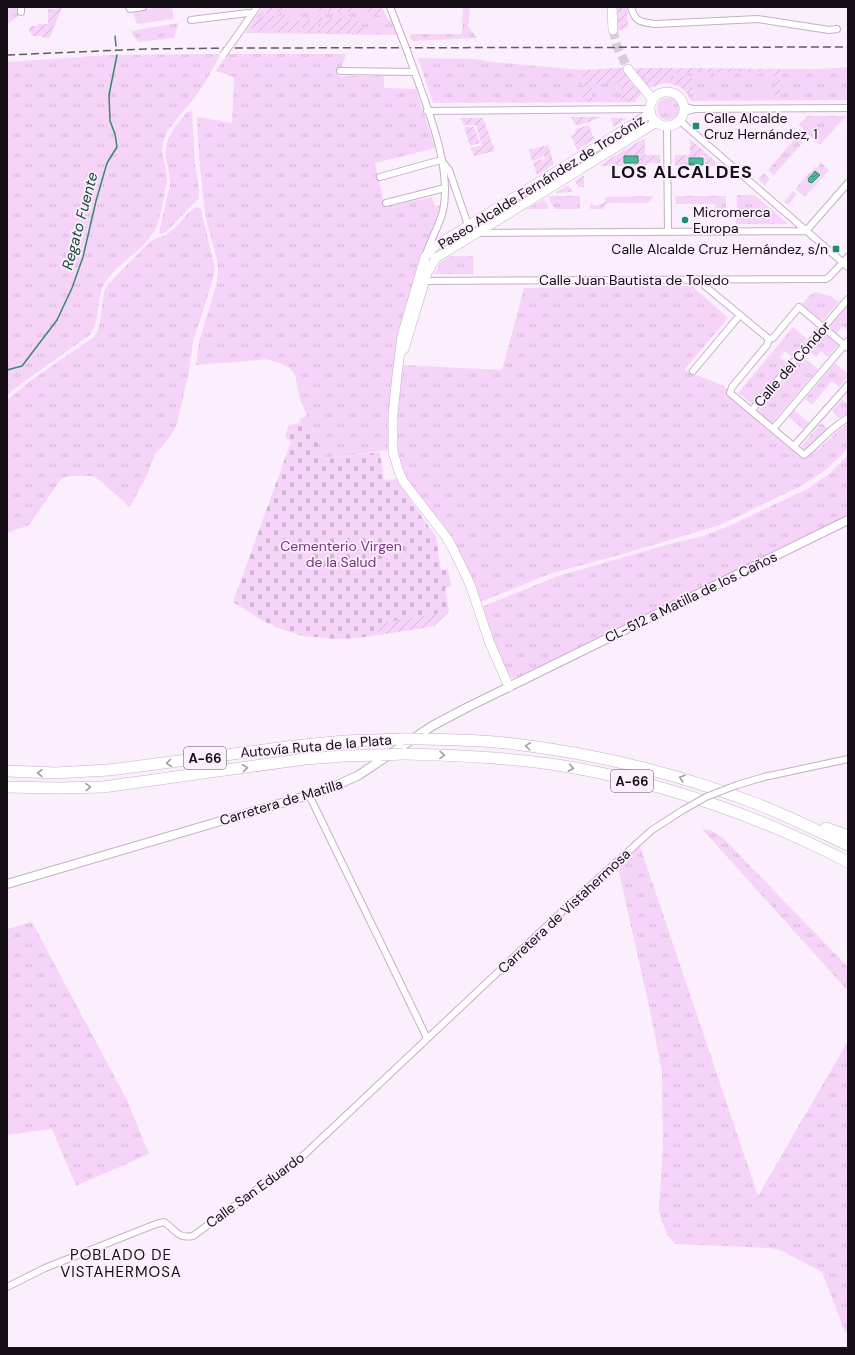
<svg xmlns="http://www.w3.org/2000/svg" width="855" height="1355" font-family="'DM Sans',sans-serif">
<style>
.grass{fill:url(#grass-tufts);fill-rule:evenodd}
.cemetery{fill:url(#cemetery-stones)}
.garden{fill:url(#garden-furrows)}
.pitch{fill:#f6d4f9}
.water{fill:url(#water-waves);stroke:#378770}
.lines{fill:none;stroke-linecap:round;stroke-linejoin:round}
.stream{stroke:#378770;stroke-width:1.5}
.secondary-tunnel{stroke:#d8cdda;stroke-width:9;stroke-dasharray:9 4.5;stroke-linecap:butt}
.minor-casing{stroke:#c4b0c6;stroke-width:8}
.tertiary-casing{stroke:#c4b0c6;stroke-width:10}
.secondary-casing{stroke:#c4b0c6;stroke-width:10}
.motorway-casing{stroke:#c4b0c6;stroke-width:12}
.minor{stroke:#fff;stroke-width:6}
.tertiary{stroke:#fff;stroke-width:8}
.secondary{stroke:#fff;stroke-width:9}
.motorway{stroke:#fff;stroke-width:11}
.rail{stroke:#635a64;stroke-width:1.5;stroke-dasharray:8 4;stroke-linecap:butt}
.minor-bridge-casing{stroke:#c4b0c6;stroke-width:8;stroke-linecap:butt}
.motorway-bridge-casing{stroke:#c4b0c6;stroke-width:12;stroke-linecap:butt}
.minor-bridge{stroke:#fff;stroke-width:6}
.motorway-bridge{stroke:#fff;stroke-width:11}
.oneway{stroke:#a19ea1}
.poi-dot{fill:#1a8d6e;stroke:#fbeffd;stroke-width:1.5}
.labels{text-anchor:middle;dominant-baseline:central;stroke-width:3.5;stroke-linejoin:round;paint-order:stroke}
.shield{fill:#fbeffd;stroke:#59515b;stroke-width:1}
.shield-label{font-size:13px;font-weight:bold;fill:#140d15}
.poi-label{font-size:14px;fill:#140d15;stroke:#fbeffd;text-anchor:start}
.street-label{font-size:14px;fill:#140d15;stroke:#fbeffd}
.park-label{font-size:14px;fill:#7b3284;stroke:#fbeffd}
.water-label{font-size:15px;font-style:italic;fill:#164838;stroke:#fbeffd}
.neighbourhood-label{font-size:15px;letter-spacing:1px;fill:#140d15;stroke:#fbeffd}
.district-label{font-size:18px;font-weight:bold;letter-spacing:1px;fill:#140d15;stroke:#fbeffd}
</style>
<defs>
<pattern id="grass-tufts" width="24" height="20" patternUnits="userSpaceOnUse"><rect width="24" height="20" fill="#f6d4f9"/><path d="M3 7l-1-3M5 7V3M7 7l1-3M15 17l-1-3M17 17v-4M19 17l1-3" fill="none" stroke="#d2b5d5"/></pattern>
<pattern id="cemetery-stones" width="16" height="16" patternUnits="userSpaceOnUse"><rect width="16" height="16" fill="#f6d4f9"/><path d="M2 7V4a2 2 0 0 1 4 0v3zM10 15v-3a2 2 0 0 1 4 0v3z" fill="#d2b5d5"/></pattern>
<pattern id="garden-furrows" width="10" height="10" patternUnits="userSpaceOnUse"><rect width="10" height="10" fill="#f6d4f9"/><path d="M-1 1l2-2M0 10L10 0M9 11l2-2" fill="none" stroke="#d2b5d5"/></pattern>
<pattern id="water-waves" width="16" height="10" patternUnits="userSpaceOnUse"><rect width="16" height="10" fill="#46bb97"/><path d="M0 5q4-4 8 0t8 0" fill="none" stroke="#39967a"/></pattern>
</defs>
<rect width="100%" height="100%" fill="#fbeffd"/>
<path class="grass" d="M7,7H17L20,14L7,25Z
M263,7H382L388,20L393,21L398,35L245,33Z
M463,7H470L468,26L477,38L412,41L410,36L412,34H462Z
M179,23L174,38L138,42L131,31Z
M221,54C213,68 205,83 196,96C185,111 167,125 163,144C160,157 168,168 167,181C163,197 162,219 153,233C140,253 116,264 104,284C96,299 101,317 91,334L17,387L7,395V62L110,55Z
M228,54H346L338,76H384V88L416,89L435,148L375,163L385,207L432,197L435,207L441,205L426,247L400,336L394,365L388,450L324,459L313,432L300,423L299,419L307,416C305,409 300,402 299,395C294,375 300,372 277,362C271,360 265,358 259,360L196,365L199,342L216,286L218,271L217,260L207,223L204,206L199,157L197,117L232,123L234,77L216,71Z
M418,58L475,59L492,62L583,70L622,68L635,87L642,93L636,100V102L433,103Z
M848,67V100L691,101C686,88 675,81 661,84C657,85 653,87 649,87L635,68L820,69Z
M657 109a11 11 0 1 1 22 0a11 11 0 1 1-22 0Z
M192,111L195,164L198,182L199,198L167,231L162,234L159,233L170,184C170,175 168,167 166,159C163,139 176,126 187,112Z
M807,116H846L820,145L799,125Z
M641,122L644,127L570,173L566,167Z
M797,136L803,142L774,175L768,170Z
M821,163L829,170L805,197L795,189L815,167L817,168ZM815,170L821,175L812,184L809,183L807,179Z
M561,171L564,176L496,218L489,215Z
M764,173L770,179L765,185L758,179Z
M793,191L797,194L788,205L784,202Z
M737,195H755L788,224H736Z
M548,196H580V209H554Z
M653,196L650,201L647,203H609L605,205L603,209H590V204L598,206L599,204H602L605,202V197Z
M675,196H726V209H715V204H676Z
M544,199L549,209H526Z
M196,207L200,208L201,210L215,268L213,279L193,342L189,371L177,424L170,437L155,454L147,475L130,507L97,478L91,476H69L61,479L29,525L7,533V400L34,378L94,337L98,330L100,322L104,291L109,283L150,242C156,237 165,237 170,232C180,224 185,214 196,207Z
M450,256H473V274H434L441,262Z
M646,286H692L728,318L684,370L722,385L728,390L726,393L804,460L822,446L839,430L848,424V449L823,472L801,486L720,525L623,554L552,573L480,602L466,565L451,538L407,479L396,451L395,436L402,371L403,365L502,370L524,288Z
M816,292L830,296L839,302L822,321L802,304L810,295Z
M848,305V331L843,326L837,333L829,327Z
M793,327L807,339L792,357L785,351L780,357L787,363L752,404L738,393Z
M824,333L838,345L828,357L821,351L816,357L809,351Z
M804,357L818,369L772,423L758,411Z
M835,363L848,374V376L839,387L832,381L812,405L805,399Z
M842,399L848,405V413L839,418L832,411Z
M794,410L809,423L803,429L789,417Z
M821,423L828,429L805,450L801,447Z
M848,455V515L518,679L512,678L506,673L483,610L484,606L558,576L677,542L703,536L731,525L807,489L829,474Z
M702,829L709,830L722,837L848,967V991Z
M640,846L758,1196L848,1041V1332H845L822,1272L780,1250L771,1248L675,1244L668,1236L662,1222L659,1210L663,1145L662,1072L649,1006L618,868Z
M32,922L127,1100L149,1154L76,1186L52,1129L7,1135V929Z"/>
<path class="cemetery" d="M300,423L313,432L324,459L380,452L384,480L396,479L436,537L441,570L448,569L451,586L445,588L449,611L434,626L359,638L336,639L303,636L284,630L263,621L233,602L291,442L285,436L289,425Z"/>
<path class="garden" d="M58,7H62L49,39L39,36H32L29,31L30,26H38V24H48V9H58Z
M267,7H285L287,8V12L270,13L269,11L268,13L262,14Z
M318,7H336L335,12L318,11Z
M338,7H353L359,12H337Z
M368,7H380L384,16L370,15L367,11Z
M617,7H627L628,27L618,31Z
M287,15V19L266,32L250,31L260,17Z
M318,17L334,18L333,33H326L317,20H318Z
M336,18L358,19V20L341,33H334Z
M315,20L324,33H302V21Z
M287,21H299V32H270Z
M359,21L362,23V33H344Z
M622,68L635,87L642,93L636,100V102H621V83L592,84V102H583V70Z
M635,68L780,69V100H775L774,71L672,73L666,78L665,83L652,87L651,86L649,87L637,74Z
M673,76H692V93H687L681,87L668,83L669,81Z
M571,117H602L578,126L574,123Z
M461,118H483L495,151L474,156L471,148L482,145L476,125H463Z
M611,118H625L626,119L614,127Z
M589,125L594,139L577,150L571,136L575,134L576,129Z
M464,127H474L480,143L470,146Z
M645,139V155H660V163H646V166H601L600,165L641,140Z
M690,139L715,161V166H705L704,159L705,158L704,155H700V157L688,158L687,162L688,163V166H675V155H690Z
M548,145L554,164L537,175L533,163L542,159L544,160L545,157L543,156L541,158L532,161L529,150Z
M584,175V187H579L575,181Z
M568,185L573,192L556,193Z
M449,611L434,626L379,635L377,624Z"/>
<path class="pitch" d="M157,7H172L174,19L137,24L133,13Z
M713,75H720V93H713Z
M757,76H771V99H757Z"/>
<path class="water" d="M624,156H638V163H624Z
M689,158H703V165H689Z
M815,171L820,175L812,183L809,182L808,179Z"/>
<g class="lines">
<path class="stream" d="M115,36L116,46
M7,370L22,366L57,320L72,288L83,257L96,201L107,163L117,147L115,134L110,121L109,95L117,55"/>
<path class="secondary-tunnel" d="M613,30L617,46L628,69"/>
<defs>
<path id="minor" d="M129,7L130,9L143,7
M390,7L401,35
M631,7C635,22 640,22 655,24L758,19L829,30L837,29
M21,12V7
M191,20L248,13L252,14
M236,37L257,7
M409,56C424,100 453,165 443,211C439,226 431,239 426,254
M340,71L414,72
M683,106L693,109
M427,111L650,109
M683,112L695,109L848,108
M679,120L848,267
M667,126L668,232
M441,160L449,170L468,225L475,233L806,231
M380,177L441,160
M386,203L445,188
M806,231L848,183
M705,279V286L769,339
M421,281L826,279L829,277L848,257
M848,348L799,307L773,338L769,339L767,345L732,387L730,393L804,455C819,443 831,427 848,418
M693,371L740,315
M752,410L848,299
M773,429L848,341
M794,446L848,385
M737,785L764,777L848,759
M309,795L427,1038
M7,1287L45,1268L156,1224L164,1222C176,1230 178,1239 193,1236L305,1154L568,906L652,830L683,810"/>
<path id="tertiary" d="M7,884L309,795L333,787L359,775L432,726L466,708L848,520"/>
<path id="secondary" d="M612,7L613,30
M628,69C635,80 646,89 653,101
M650 109a17 17 0 1 1 34 0a17 17 0 1 1-34 0Z
M404,349L427,273L436,258L657,122
M509,687L489,641L470,584L454,551L447,538L403,481L399,472L393,452V414L397,375L402,336L425,257L435,246L651,113"/>
<path id="motorway" d="M424,739C454,740 485,740 514,744C598,754 679,774 757,804C788,816 818,831 848,845
M403,754C454,755 505,757 557,765C658,781 757,815 848,862
M7,771L55,773L109,770L303,745L345,741L403,739
M7,787L59,788L103,787L305,759L344,756L381,755
M826,828L848,836"/>
</defs>
<use href="#minor" class="minor-casing"/>
<use href="#tertiary" class="tertiary-casing"/>
<use href="#secondary" class="secondary-casing"/>
<use href="#motorway" class="motorway-casing"/>
<use href="#minor" class="minor"/>
<use href="#tertiary" class="tertiary"/>
<use href="#secondary" class="secondary"/>
<use href="#motorway" class="motorway"/>
<path class="rail" d="M7,55L146,49L236,48L848,47"/>
<defs>
<path id="minor-bridge" d="M401,35L409,56
M223,55L236,37
M683,810L706,797L737,785"/>
<path id="motorway-bridge" d="M403,739H424
M381,755L403,754"/>
</defs>
<use href="#minor-bridge" class="minor-bridge-casing"/>
<use href="#motorway-bridge" class="motorway-bridge-casing"/>
<use href="#minor-bridge" class="minor-bridge"/>
<use href="#motorway-bridge" class="motorway-bridge"/>
</g>
<defs><path id="oneway-chevron" d="M-2-3.5L2.5 0L-2 3.5" fill="none" stroke-width="1.6" stroke-linecap="round" stroke-linejoin="round"/></defs>
<g class="oneway">
<use href="#oneway-chevron" transform="translate(528 746) rotate(-172)"/>
<use href="#oneway-chevron" transform="translate(442 755) rotate(1)"/>
<use href="#oneway-chevron" transform="translate(169 763) rotate(172)"/>
<use href="#oneway-chevron" transform="translate(245 768) rotate(-8)"/>
<use href="#oneway-chevron" transform="translate(571 768) rotate(11)"/>
<use href="#oneway-chevron" transform="translate(40 773) rotate(-179)"/>
<use href="#oneway-chevron" transform="translate(682 778) rotate(-164)"/>
<use href="#oneway-chevron" transform="translate(88 787) rotate(-3)"/>
</g>
<g class="poi-dot">
<rect x="692" y="122" width="8" height="8" rx="2"/>
<circle cx="685" cy="220" r="4"/>
<rect x="832" y="245" width="8" height="8" rx="2"/>
</g>
<g class="labels">
<g class="shield">
<rect x="184" y="747" width="42" height="22" rx="3"/>
<rect x="611" y="770" width="42" height="22" rx="3"/>
</g>
<g class="shield-label">
<text x="205" y="758">A-66</text>
<text x="632" y="781">A-66</text>
</g>
<g class="poi-label">
<text x="704" y="118">Calle Alcalde<tspan x="704" dy="16">Cruz Hernández, 1</tspan></text>
<text x="693" y="212">Micromerca<tspan x="693" dy="16">Europa</tspan></text>
<text x="828" y="249" text-anchor="end">Calle Alcalde Cruz Hernández, s/n</text>
</g>
<g class="street-label">
<text transform="translate(541 182) rotate(-32)">Paseo Alcalde Fernández de Trocóniz</text>
<text x="634" y="280">Calle Juan Bautista de Toledo</text>
<text transform="translate(792 364) rotate(-49)">Calle del Cóndor</text>
<text transform="translate(691 597) rotate(-26)">CL-512 a Matilla de los Caños</text>
<text transform="translate(316 746) rotate(-5)">Autovía Ruta de la Plata</text>
<text transform="translate(281 802) rotate(-17)">Carretera de Matilla</text>
<text transform="translate(564 911) rotate(-43)">Carretera de Vistahermosa</text>
<text transform="translate(255 1190) rotate(-36)">Calle San Eduardo</text>
</g>
<g class="park-label">
<text x="341" y="546">Cementerio Virgen<tspan x="341" dy="16">de la Salud</tspan></text>
</g>
<g class="water-label">
<text transform="translate(80 221) rotate(-75)">Regato Fuente</text>
</g>
<g class="neighbourhood-label">
<text x="121" y="1255">POBLADO DE<tspan x="121" dy="17">VISTAHERMOSA</tspan></text>
</g>
<g class="district-label">
<text x="682" y="172">LOS ALCALDES</text>
</g>
</g>
<rect width="855" height="1355" fill="none" stroke="#140d15" stroke-width="16"/>
</svg>
